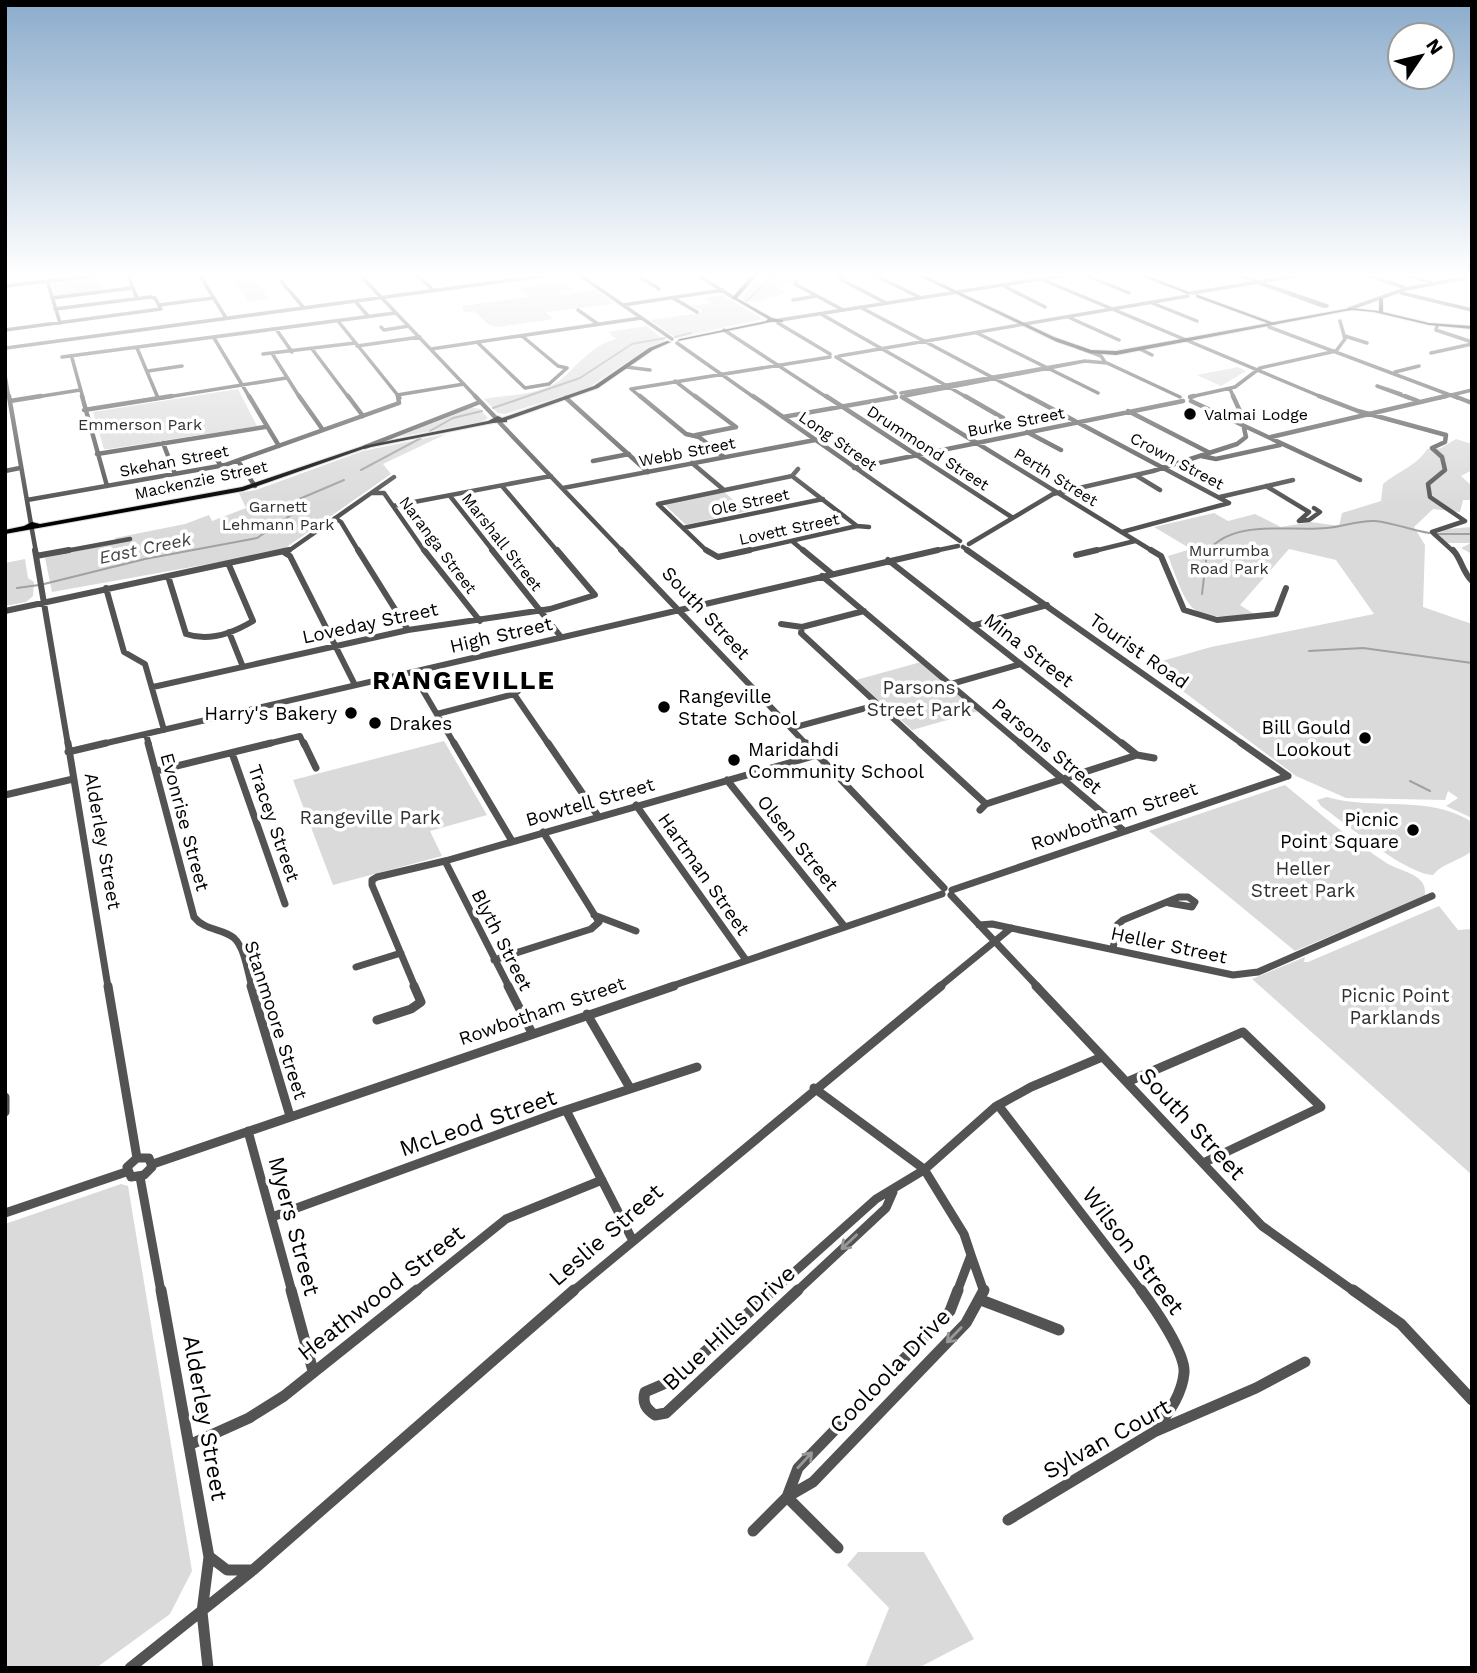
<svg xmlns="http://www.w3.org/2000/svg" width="1477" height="1673" font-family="'Work Sans',sans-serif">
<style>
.green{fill:#dadada}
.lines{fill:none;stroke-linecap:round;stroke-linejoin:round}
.stream{stroke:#a1a1a1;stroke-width:2}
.major-casing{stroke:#dbdbdb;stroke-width:2}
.highway-casing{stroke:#dbdbdb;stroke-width:2}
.minor-far5{stroke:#535353;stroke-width:3.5}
.minor-far4{stroke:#535353;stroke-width:4.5}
.minor-far3{stroke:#535353;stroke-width:6}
.minor-far2{stroke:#535353;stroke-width:7}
.minor-far1{stroke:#535353;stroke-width:9}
.minor{stroke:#535353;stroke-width:11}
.major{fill:#000;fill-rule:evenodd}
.highway{fill:#000;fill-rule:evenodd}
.oneway{stroke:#989898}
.poi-dot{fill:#000;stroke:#fff;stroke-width:2.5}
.labels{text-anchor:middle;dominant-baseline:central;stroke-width:7;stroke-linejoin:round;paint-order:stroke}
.far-poi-label{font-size:16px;fill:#000;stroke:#fff;text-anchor:start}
.far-street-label{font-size:16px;fill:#000;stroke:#fff}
.far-park-label{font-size:16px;fill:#313131;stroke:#fff}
.far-water-label{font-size:18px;font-style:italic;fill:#424242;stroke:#fff}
.street-label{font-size:19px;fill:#000;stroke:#fff}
.park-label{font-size:19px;fill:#313131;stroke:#fff}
.poi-label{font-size:19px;fill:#000;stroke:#fff;text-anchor:start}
.near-street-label{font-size:23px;fill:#000;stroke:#fff}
.district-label{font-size:26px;font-weight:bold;letter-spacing:2px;fill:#000;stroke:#fff}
</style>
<rect width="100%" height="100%" fill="#fff"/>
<path class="green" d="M230,274H251L269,299L224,306L248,301Z
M764,274H798L789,284L776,286L787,293C775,295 755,304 745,301L741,296Z
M98,277L103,291L55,296L53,282Z
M563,282L574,290L546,295L595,290L615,304L545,312L554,319L498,327L489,325L474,311L464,313L462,306L528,297L519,288Z
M722,295L763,319L676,338L650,320L700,313L702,310L692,306L711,303L704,298Z
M647,326L665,341L648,348L588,388L505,414L498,413L484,399C507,395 540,395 559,381C579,365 590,346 616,339L608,332Z
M1238,367L1246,371L1221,386L1197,375Z
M238,389L257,426L109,449H104L93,412Z
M470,407L480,409L488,418L481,422L398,437Z
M446,434L383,464L391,474L281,551L52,592L45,558L48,557L116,543L115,538L185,524L209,515L212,521L246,508L239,493L256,490L363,451Z
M1456,439L1472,444V470L1461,476L1472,486V500H1463L1460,512L1433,509L1414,527L1425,545L1423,607L1472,624V818L1446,806L1458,798L1448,791L1445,800L1346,798L1296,776L1148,665L1211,647L1374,614L1336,560L1289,549L1240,605L1254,614C1188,622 1190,613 1168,556L1191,549L1154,527L1214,513L1228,521L1255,514L1281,527L1311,522L1339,526L1342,513L1381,501L1383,484C1398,471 1417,466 1427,449L1441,448Z
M724,492L747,511L686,525L664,504Z
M1472,527V554L1461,548L1471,543H1447L1437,534L1447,529Z
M25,559L28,578L34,582L33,596L26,602L5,606V563Z
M921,662L979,711L912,730L856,680Z
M444,741L487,815L430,831L442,856L333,885L293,780Z
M1285,785C1318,812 1351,840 1388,864C1397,869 1415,873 1421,881C1425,885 1425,890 1425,896L1295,951L1149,831Z
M1327,797C1374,811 1429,794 1472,822V851C1459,861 1441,864 1433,875C1406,874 1346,824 1321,806L1317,800Z
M1439,906L1458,930L1472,929V1175L1252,979L1305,957L1304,962H1308Z
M121,1184L128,1186L192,1571L170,1614L96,1668H5V1224Z
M858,1552H924L974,1639L918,1668H865L889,1608L847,1565Z"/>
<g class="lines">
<path class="stream" d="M746,302L773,274
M675,337L691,333
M493,408L580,378L632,344L665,338
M430,431L453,418L482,411
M361,470L421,438
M1436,534H1472
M44,584L145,559L257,538L303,507L297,500L344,480
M17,588L39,585
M1202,594L1207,552C1233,518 1290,532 1327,528C1343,527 1358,520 1375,521C1394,523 1411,530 1429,533
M1309,651L1363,648L1472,663
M1410,781L1430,791"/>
<defs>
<path id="major" d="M753,274H758L737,298L772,318L783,320V322H771L678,341V340L680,339L766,321L768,319L732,298Z
M1136,274H1143L1191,293L1188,294Z
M1196,295H1198L1277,324L1273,325L1196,297Z
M667,341L671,342L653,350L598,388L507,420V422L493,423L366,448L243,491L5,534V530L24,526L32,522L40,524L242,487L363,446L488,421L498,416L502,418L594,386L649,348Z"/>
<path id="highway" d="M915,274H921L1054,337L1091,350L1116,351L1351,308L1379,311V299L1381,298L1383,299V312L1429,323L1472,326V329L1429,325L1374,312L1351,310L1116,355L1090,353L1057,342Z"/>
</defs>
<use href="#major" class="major-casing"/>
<use href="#highway" class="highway-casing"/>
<path class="minor-far5" d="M127,274L137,298
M199,274L226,318
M359,274L477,398
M416,274L433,290
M578,274L672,339
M635,274L659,289
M696,274L734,298
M838,274L843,277L840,279L886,303
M872,274L919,297
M1029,274L1324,398
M1083,274L1129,293
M1237,274L1256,281
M1365,274L1403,287
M1405,274L1432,283
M843,277L861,274
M47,280L60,323
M797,280L795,284L843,310
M281,281L304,308
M1260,283L1327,306H1323Z
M1002,285L1045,307
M5,286L108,274
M1192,293L1308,274
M1401,293L1472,310
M52,298L132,288
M673,298L697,312
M793,300L817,296
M355,301L368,316
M1152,303L1197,321
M159,305L213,298
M623,305L723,290
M860,307L1031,398
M1349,309L1405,289L1465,278L1460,274
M578,310L598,324
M821,314L968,398
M1068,317L1119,340
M780,320L1072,274
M338,321L400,398
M778,323L830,354
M1437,326L1436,330L1472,342
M381,327L384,330L409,326
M1269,327L1458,398
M276,329L292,352
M5,330L161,309L155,298L150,297L55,309
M724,330L828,398
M977,333L1098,393
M1345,336L1367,343
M214,338L250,398
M477,342L525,388L549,384L567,368L558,366L522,336
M677,343L755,398
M357,346L420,337
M1077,347L1101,356L1105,362
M6,348L556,274
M137,348L158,398
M312,349L349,398
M431,349L641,318
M1140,349L1152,355
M1431,353L1472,344
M263,354L355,343
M273,355L300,398
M839,356L1188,296
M62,357L395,313
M836,357L895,393
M72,358L83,398
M1085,361L1107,363L1180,397
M626,367L650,370
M148,371L182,366
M1395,372L1419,366
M5,375L9,398
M675,381L697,398
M631,389L830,357
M631,389L642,398
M1230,389L1234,398
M901,393L1085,361L905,396
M1401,394L1377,386L1409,398
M397,395L464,384
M1190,397L1235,387L1260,368L1336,351L1345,339L1340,321
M30,398L80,390
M161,398L286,378
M891,398L896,397
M1439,398L1472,390"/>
<path class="minor-far4" d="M9,396L31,524
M82,396L107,486
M249,396L279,446
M299,396L323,430
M348,396L363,416
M475,396L496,418
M640,396L686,434L699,437L724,457
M695,396L736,427
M753,396L960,541
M826,396L1013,518
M965,396L1003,418
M1028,396L1229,503L1122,532
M1233,396L1244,420
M1319,396L1358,411L1446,435L1445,442L1432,448L1442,457L1445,470L1428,484L1430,497L1465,521L1432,532L1454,552
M1405,396L1418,401
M1454,396L1472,403
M902,397L1154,552
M1190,397L1194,396
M566,398L648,472
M10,401L41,396
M1191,401L1360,480
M84,410L172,396
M1128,411L1210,453
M783,417L896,397
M500,423L623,552
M1027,432L1061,450
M696,435L736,427
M1271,437L1446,396
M163,443L175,474
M365,447L480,402
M212,451L221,466
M97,454L265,427
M1201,456L1216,459L1280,445
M238,461L255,486
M593,461L629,454
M692,463L724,490
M854,468L1183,401
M5,471L20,468
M792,476L857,526
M1137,476L1160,490
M502,486L558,552
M1266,486L1309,512L1299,521L1309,520L1320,512L1314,508
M563,488L815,440
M372,493H384L425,552
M450,496L494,552
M1220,497L1293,480
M27,500L225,465L399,403L398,396
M393,506L551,476
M335,518L341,522L359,552
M683,528L823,499
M32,530L36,552
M792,541L805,552
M969,544L1053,494L1153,471L1237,444L1246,437L1244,428
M963,547L970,552
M60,552L130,539
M287,552L394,477
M708,552L658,504L792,476L798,469
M742,552L857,526L869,527
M929,552L958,546
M1090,552L1135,541"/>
<path class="minor-far3" d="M35,550L68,745
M358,550L408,630
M424,550L480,621
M492,550L561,637
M621,550L807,745
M706,550L718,557L750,550
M803,550L831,573
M967,550L1244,745
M1151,550L1161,556L1184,610L1217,620L1276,614L1286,588
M1453,550C1462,560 1462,571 1472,581
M285,553L290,556L355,685
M1076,555L1097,550
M36,556L69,550
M888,560L1124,745
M168,576L186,634C209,642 233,633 253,621L229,565
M822,576L1022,745
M106,588L124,652L145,664L164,730
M5,611L289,550
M781,624L802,627
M972,626L1047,605
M802,627L801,633L922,745
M802,627L864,611
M229,632L243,667
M412,672L455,745
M951,684L1021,664
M153,687L408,630L550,609L595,595L557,550
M514,694L549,745
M437,714L514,694L526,685
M792,728L877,705
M146,734L149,745
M98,745L938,550
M263,745L300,736L304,745"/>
<path class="minor-far2" d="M68,743L108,987
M148,743L194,917C205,931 222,928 234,938C245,948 248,974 252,987
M304,743L316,768
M454,743L512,841
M548,743L598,816
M806,743L944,888
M920,743L986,804L980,810
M1020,743L1124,831
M1122,743L1137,755L1154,758
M1241,743L1288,776
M68,752L106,743
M232,753L285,904
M156,771L271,743
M727,780L845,927
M5,795L73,779
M986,804L1137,755
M636,805L746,960
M445,861L509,987
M952,890L1288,776
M951,895L1038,987
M594,915L636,931
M979,925L992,924L1233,975L1258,972L1432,896
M1113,949L1117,925L1123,920L1179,897H1188L1195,902L1192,907L1169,903
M494,960L591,929L599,922L543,832
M356,967L401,953
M415,987L372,885V880L377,877L445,861L817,755
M669,987L942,894
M939,987L1011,928"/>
<path class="minor-far1" d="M108,986L137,1158
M251,986L290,1116
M508,986L532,1033
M1036,986L1262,1226L1355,1292
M587,1014L630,1088
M377,1020L411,1009L421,1002L414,986
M1127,1082L1243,1032L1321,1107L1203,1163
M814,1088L924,1169L964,1234L971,1255
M5,1097V1112
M998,1105L1142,1292
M567,1112L632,1239
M248,1131L292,1292
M137,1158H149L152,1167L144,1175L131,1177L127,1167Z
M153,1164L674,986
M140,1177L161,1292
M5,1213L126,1172
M272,1217L557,1113L697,1067
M971,1255L984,1292
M415,1292L506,1219L602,1180
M572,1292L941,986
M772,1292L876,1199L924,1170L995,1107L1031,1087L1102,1057
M796,1292L886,1208L893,1192
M957,1292L971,1255"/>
<path class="minor" d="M161,1290L209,1557L202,1612L208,1668
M291,1290L313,1371
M774,1290L673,1380L645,1392C642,1403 646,1409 655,1415L666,1413L798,1290
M958,1290L950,1311L798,1468L787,1497L813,1482L966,1323L984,1290
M1141,1290C1153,1306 1186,1353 1184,1373C1182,1396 1167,1414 1154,1432
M1353,1290L1401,1324L1472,1400
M981,1300L1059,1330
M189,1445L249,1418L284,1396L417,1290
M1008,1520L1154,1432L1256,1388L1305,1362
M753,1531L787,1497L838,1548
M210,1557L227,1570H253
M130,1668L253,1570L574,1290"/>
<use href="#major" class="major"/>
<use href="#highway" class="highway"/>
</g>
<defs><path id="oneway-shaft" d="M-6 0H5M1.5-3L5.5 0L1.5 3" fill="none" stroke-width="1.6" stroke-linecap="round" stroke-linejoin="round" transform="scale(1.75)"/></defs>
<g class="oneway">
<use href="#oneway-shaft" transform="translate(849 1242) rotate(137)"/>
<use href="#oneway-shaft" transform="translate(954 1335) rotate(134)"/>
<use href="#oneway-shaft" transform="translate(805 1460) rotate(-47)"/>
</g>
<linearGradient id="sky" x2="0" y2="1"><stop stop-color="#8baccc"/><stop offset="0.54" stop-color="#fff"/><stop offset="1" stop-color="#fff" stop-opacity="0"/></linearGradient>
<rect width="1477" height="509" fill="url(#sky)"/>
<g class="poi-dot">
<circle cx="1190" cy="414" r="7"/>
<circle cx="664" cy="707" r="7"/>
<circle cx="351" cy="713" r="7"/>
<circle cx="375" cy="723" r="7"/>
<circle cx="1365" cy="738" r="7"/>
<circle cx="734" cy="760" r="7"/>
<circle cx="1413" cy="830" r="7"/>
</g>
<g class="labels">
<g class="far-poi-label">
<text x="1204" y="414">Valmai Lodge</text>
</g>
<g class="far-street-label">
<text transform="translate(1016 422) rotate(-11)">Burke Street</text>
<text transform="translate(838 441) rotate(35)">Long Street</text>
<text transform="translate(928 448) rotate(33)">Drummond Street</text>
<text transform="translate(687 452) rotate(-11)">Webb Street</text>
<text transform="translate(174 461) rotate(-11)">Skehan Street</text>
<text transform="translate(1177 461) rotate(28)">Crown Street</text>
<text transform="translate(1056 477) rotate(32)">Perth Street</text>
<text transform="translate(201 480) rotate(-12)">Mackenzie Street</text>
<text transform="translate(750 502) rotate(-12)">Ole Street</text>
<text transform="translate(789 529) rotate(-12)">Lovett Street</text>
<text transform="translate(502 542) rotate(52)">Marshall Street</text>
<text transform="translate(438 545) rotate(53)">Naranga Street</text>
</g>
<g class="far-park-label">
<text x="140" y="424">Emmerson Park</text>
<text x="278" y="506">Garnett<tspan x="278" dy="18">Lehmann Park</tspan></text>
<text x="1229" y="550">Murrumba<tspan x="1229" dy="18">Road Park</tspan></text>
</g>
<g class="far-water-label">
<text transform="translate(145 548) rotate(-12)">East Creek</text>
</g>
<g class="street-label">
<text transform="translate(706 613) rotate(47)">South Street</text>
<text transform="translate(370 623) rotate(-12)">Loveday Street</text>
<text transform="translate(501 635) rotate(-13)">High Street</text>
<text transform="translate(1029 650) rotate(38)">Mina Street</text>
<text transform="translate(1139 651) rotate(35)">Tourist Road</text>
<text transform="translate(1047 746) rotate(40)">Parsons Street</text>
<text transform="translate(590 802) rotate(-16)">Bowtell Street</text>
<text transform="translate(1114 816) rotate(-19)">Rowbotham Street</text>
<text transform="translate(185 822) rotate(75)">Evonrise Street</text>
<text transform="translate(274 823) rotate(71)">Tracey Street</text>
<text transform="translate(103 841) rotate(80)">Alderley Street</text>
<text transform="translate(798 843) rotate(51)">Olsen Street</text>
<text transform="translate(704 874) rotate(55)">Hartman Street</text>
<text transform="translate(502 940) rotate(63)">Blyth Street</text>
<text transform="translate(1169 945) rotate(12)">Heller Street</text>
<text transform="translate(542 1011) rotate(-19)">Rowbotham Street</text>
<text transform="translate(276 1020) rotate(72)">Stanmoore Street</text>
</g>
<g class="park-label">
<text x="919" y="687">Parsons<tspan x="919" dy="22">Street Park</tspan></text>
<text x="370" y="817">Rangeville Park</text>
<text x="1303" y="868">Heller<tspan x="1303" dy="22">Street Park</tspan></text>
<text x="1395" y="995">Picnic Point<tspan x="1395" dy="22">Parklands</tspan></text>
</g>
<g class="poi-label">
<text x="678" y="696">Rangeville<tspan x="678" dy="22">State School</tspan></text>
<text x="337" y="713" text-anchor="end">Harry's Bakery</text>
<text x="389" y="723">Drakes</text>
<text x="1351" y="727" text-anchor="end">Bill Gould<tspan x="1351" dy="22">Lookout</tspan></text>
<text x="748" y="749">Maridahdi<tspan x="748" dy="22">Community School</tspan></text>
<text x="1399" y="819" text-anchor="end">Picnic<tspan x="1399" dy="22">Point Square</tspan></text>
</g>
<g class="near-street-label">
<text transform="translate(478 1123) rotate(-19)">McLeod Street</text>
<text transform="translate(1192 1124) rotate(47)">South Street</text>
<text transform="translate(294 1226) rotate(75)">Myers Street</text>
<text transform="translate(606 1235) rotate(-41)">Leslie Street</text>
<text transform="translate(1133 1251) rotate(53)">Wilson Street</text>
<text transform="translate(381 1293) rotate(-38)">Heathwood Street</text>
<text transform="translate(729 1328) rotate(-43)">Blue Hills Drive</text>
<text transform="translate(890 1371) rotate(-46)">Cooloola Drive</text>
<text transform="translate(205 1418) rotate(80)">Alderley Street</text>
<text transform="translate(1107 1439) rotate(-29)">Sylvan Court</text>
</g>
<g class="district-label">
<text x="464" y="680">RANGEVILLE</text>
</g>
</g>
<rect width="1477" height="1673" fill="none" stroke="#000000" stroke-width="14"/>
<g transform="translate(1421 56) rotate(55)"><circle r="33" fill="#ffffff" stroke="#999999" stroke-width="2"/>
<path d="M0-5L12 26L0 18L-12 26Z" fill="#000000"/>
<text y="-10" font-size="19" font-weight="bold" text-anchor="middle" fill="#000000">N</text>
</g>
</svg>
